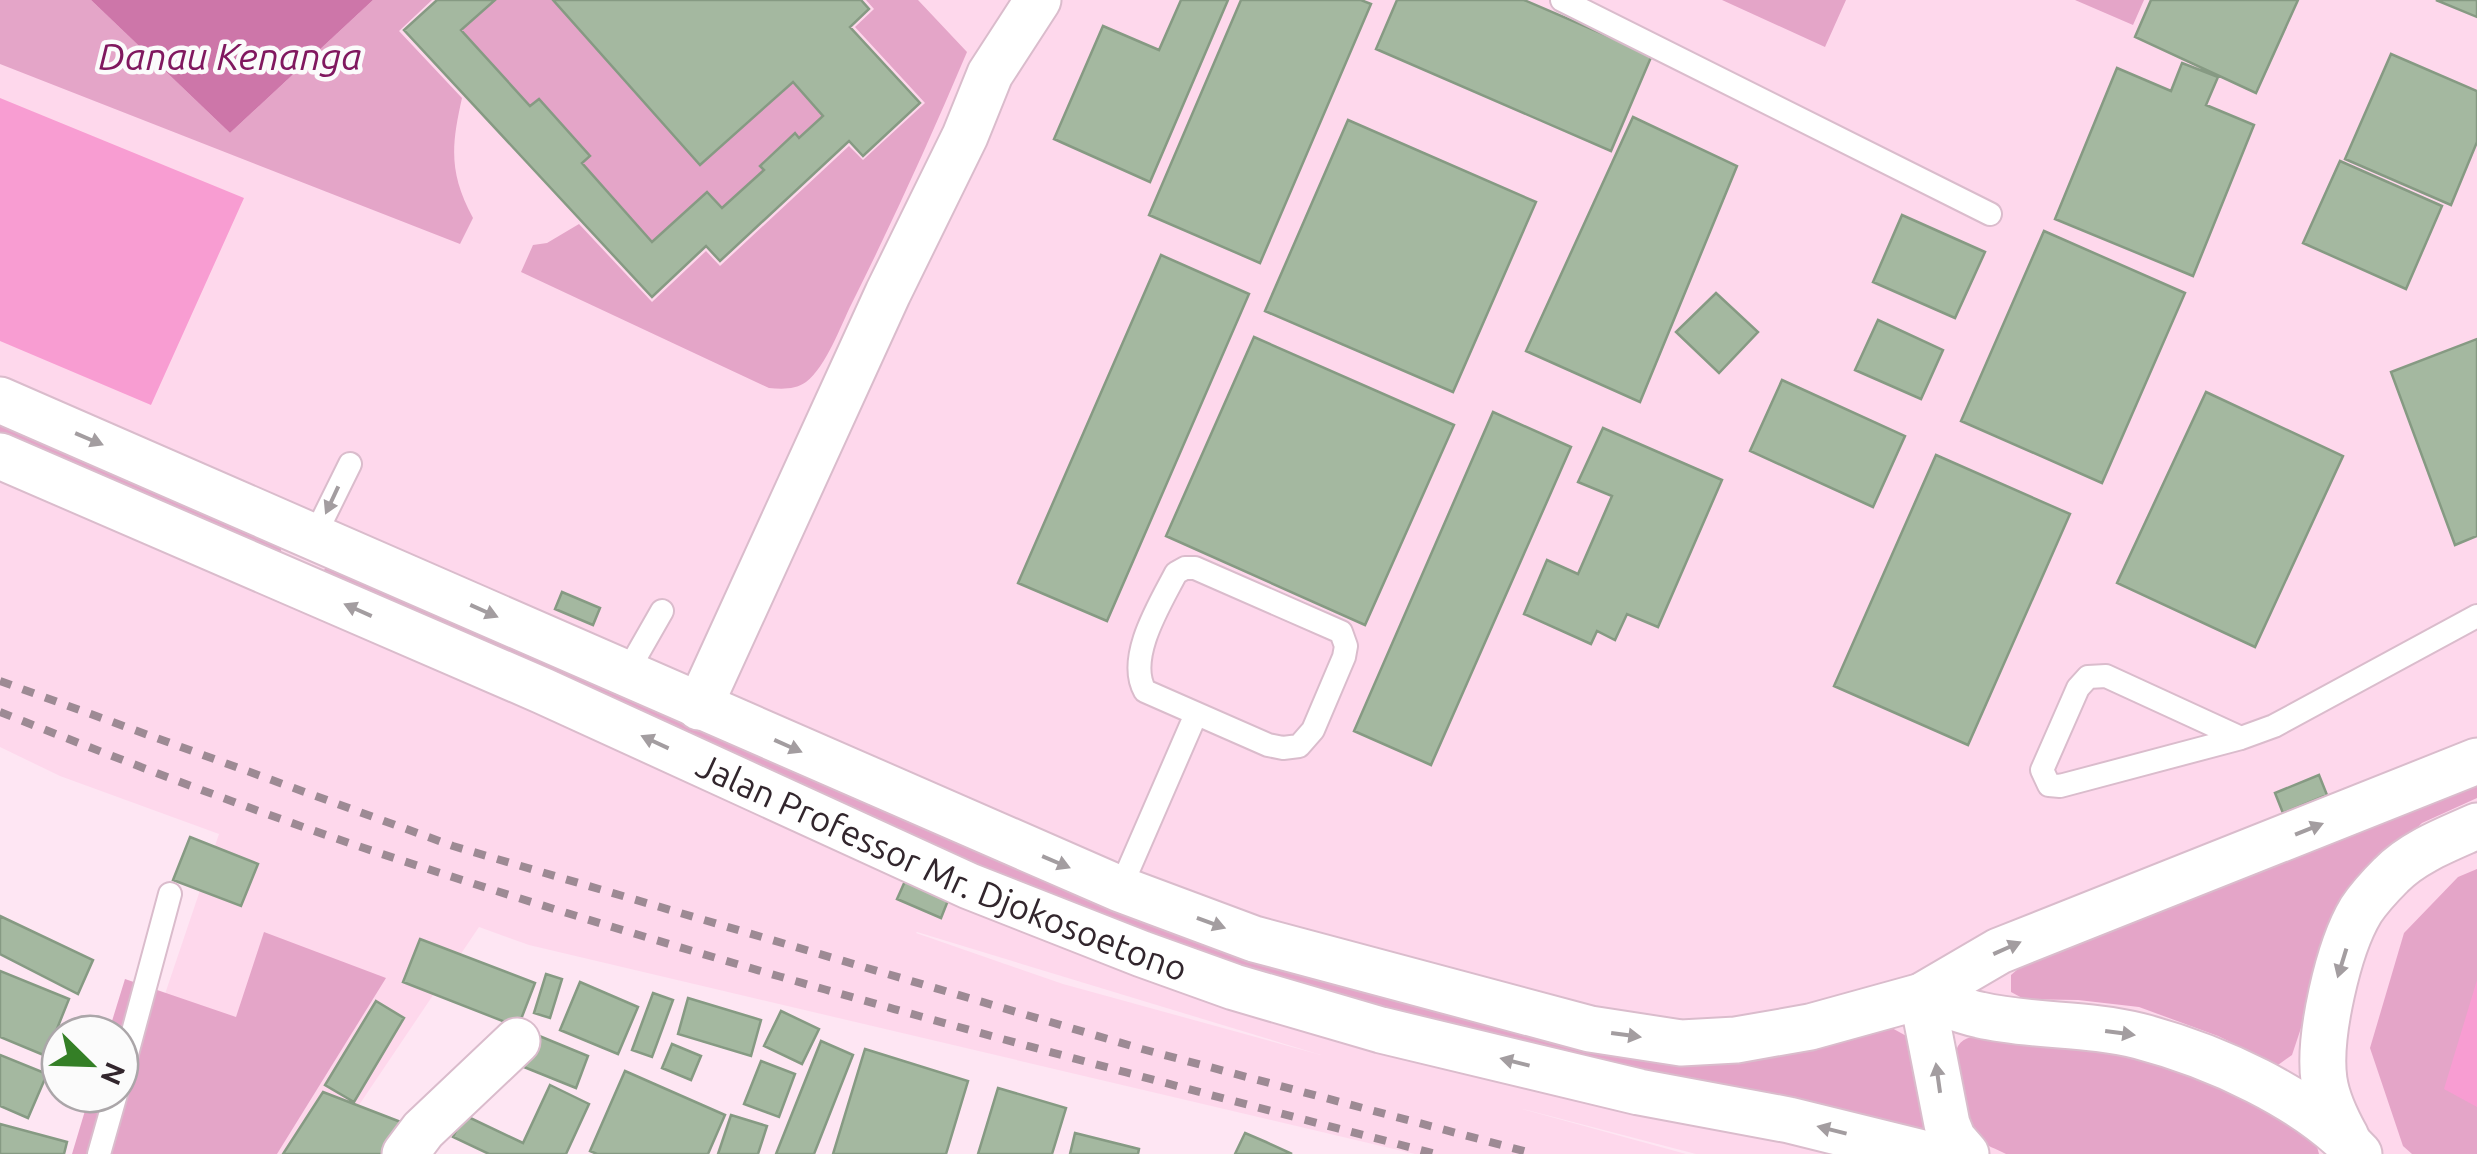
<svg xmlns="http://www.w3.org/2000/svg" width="2477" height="1154" font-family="Ubuntu,sans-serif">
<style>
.built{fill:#fed8ec;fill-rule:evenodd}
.green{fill:#e4a5c8}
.forest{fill:#f89dd2}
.water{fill:#cd76a9}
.building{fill:#a4b8a0;stroke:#869a83;stroke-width:2.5}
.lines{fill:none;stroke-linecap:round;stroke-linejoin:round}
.lane-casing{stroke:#dabccc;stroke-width:26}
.street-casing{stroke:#dabccc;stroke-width:49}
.lane{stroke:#fff;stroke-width:22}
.street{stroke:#fff;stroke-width:45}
.rail{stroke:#9d8a94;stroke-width:8;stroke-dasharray:12 12;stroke-linecap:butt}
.oneway{fill:#a39da0}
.labels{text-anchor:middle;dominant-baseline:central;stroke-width:9;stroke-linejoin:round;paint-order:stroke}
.street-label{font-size:35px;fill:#32262d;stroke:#fbfbfb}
.water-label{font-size:38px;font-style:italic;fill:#80185f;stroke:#fbfbfb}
</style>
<rect width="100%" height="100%" fill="#fee6f3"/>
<path class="built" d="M0,0H2477V1154H1696L1511,1106L1686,1154H1415L529,945L479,927L326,1154H111L219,834L60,776L0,747ZM916,933L917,932L1321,1055L1063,984Z"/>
<path class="green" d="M0,0H91L230,133L373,0H432L399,31L462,98C451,147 449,173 473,218L460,244L0,64Z
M495,0H553L700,165L793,82L823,116L799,138L795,134L760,165L764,170L722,208L707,192L652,242L582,163L590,156L539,99L530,106L462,30Z
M866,0H918L967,52C931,137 893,221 852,303C841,325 826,367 806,382C795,390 781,389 769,388L521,272L533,245L547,243L579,224L652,302L706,251L720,266L849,146L863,160L925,103L855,27L874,9Z
M1722,0H1846L1825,47Z
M2075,0H2144L2133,25Z
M0,420L280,544L282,556L0,442Z
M327,565L986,848L1709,1062L1745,1061L1881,1022L1910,1038L1934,1135L1905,1133L1304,990L1057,902L323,572Z
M2477,783V798L2422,823L2375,867L2307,1010L2292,1055L2278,1065L2218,1036L2139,1007L2078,1000L2024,999L2011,992V975L2026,962Z
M2477,869V1154H2412L2403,1146L2370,1048L2404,933L2458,877Z
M264,932L386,978L277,1154H72L90,1094H120V1034H108L125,979L236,1017Z
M1987,1035L2096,1043L2172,1063L2313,1132L2319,1154H2006C1997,1149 1985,1146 1979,1138C1966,1123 1948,1063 1958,1046C1964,1036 1976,1036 1987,1035Z"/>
<path class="forest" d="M0,98L244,198L151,405L0,341Z
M2477,980V1107L2444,1089Z"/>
<path class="water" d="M91,0H373L230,133Z"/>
<path class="building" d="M437,0H495L461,30L530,106L539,99L590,156L582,163L652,242L707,192L722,208L764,170L760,166L795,133L799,138L823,116L793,82L700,165L553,0H861L869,9L850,27L920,103L863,156L849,141L720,261L706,246L652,297L404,30Z
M1181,0H1228L1150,182L1054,139L1103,26L1159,50Z
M1241,0H1361L1371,4L1260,263L1149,215Z
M1397,0H1524L1652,55L1611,151L1376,49Z
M2151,0H2298L2256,93L2135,37Z
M2436,0H2477V17Z
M2391,54L2477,91V142L2451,205L2345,159Z
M2182,63L2218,77L2206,105L2254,125L2193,276L2055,219L2117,68L2171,91Z
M1633,117L1737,166L1640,402L1526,351Z
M1348,120L1536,202L1453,392L1265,311Z
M2340,161L2442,206L2406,289L2303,243Z
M1902,215L1985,252L1955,318L1873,282Z
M2044,231L2185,293L2102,483L1961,421Z
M1161,255L1249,294L1107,621L1018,583Z
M1716,293L1758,332L1719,373L1676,332Z
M1878,320L1943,350L1921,399L1855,370Z
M1254,337L1454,425L1365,625L1166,536Z
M2477,339V536L2455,545L2391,372Z
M1782,380L1905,436L1873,507L1750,451Z
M2206,392L2343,456L2255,647L2117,583Z
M1493,412L1571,447L1431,765L1354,731Z
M1603,428L1722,480L1658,627L1627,614L1615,640L1597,631L1591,644L1524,614L1547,560L1578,574L1612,496L1578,482Z
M1936,455L2070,514L1968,745L1834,686Z
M562,592L600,608L593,625L555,609Z
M2319,775L2327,795L2283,813L2275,793Z
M190,837L258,864L241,906L173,880Z
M906,879L949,898L941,918L897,899Z
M0,916L93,960L78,994L0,954Z
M420,939L535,983L518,1027L403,982Z
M0,971L69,999L46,1056L0,1037Z
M546,974L562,979L550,1018L534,1013Z
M580,982L638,1007L618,1054L560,1030Z
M653,993L673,1000L652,1057L632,1050Z
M688,998L761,1020L751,1056L678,1034Z
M376,1001L404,1018L354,1102L325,1085Z
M781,1011L819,1029L802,1064L764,1046Z
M532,1033L588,1056L576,1088L519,1065Z
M821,1041L853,1055L814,1154H776Z
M672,1044L701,1056L691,1080L662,1068Z
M865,1049L968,1081L946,1154H833Z
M0,1055L47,1074L28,1118L0,1106Z
M761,1061L795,1074L779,1117L744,1104Z
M625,1071L725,1115L708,1154H597L590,1151Z
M550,1085L589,1104L566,1154H489L453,1137L464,1115L523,1143Z
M998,1088L1066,1108L1052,1154H978Z
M323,1092L411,1126L396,1154H283Z
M731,1115L767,1126L758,1154H718Z
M0,1124L67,1142L64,1154H0Z
M1075,1133L1139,1149L1138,1154H1070Z
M1245,1133L1266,1142L1292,1154H1235Z"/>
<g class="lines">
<defs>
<path id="lane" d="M1562,0L1990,214
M314,537L350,464
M1185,568H1195L1341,632L1346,646L1344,657L1313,730L1299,746L1283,748L1268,745L1145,691C1126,658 1160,604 1176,573Z
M626,674L662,611
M2241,738L2106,676L2088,677L2078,688L2042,770L2049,785L2060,786L2241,738L2274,726L2477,616
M1120,889L1196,714
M120,1080L170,894
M99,1154L116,1094"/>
<g id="street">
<path d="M0,400L1120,889L1254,939L1590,1029L1681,1043L1736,1040L1810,1027L1922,996L1999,951L2477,761"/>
<path id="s1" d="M0,456L543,691L969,886L1142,954L1234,987L1381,1030L1639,1092L1789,1120L1927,1154"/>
<path d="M699,707L888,293L965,136L990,74L1038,0"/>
<path d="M1922,996C1941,1002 1960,1011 1980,1015C2032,1027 2088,1023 2139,1036C2215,1056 2306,1097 2359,1154"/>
<path d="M1922,996L1947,1124L1953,1139L1966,1154"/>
<path d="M2346,1137C2336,1119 2327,1101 2324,1080C2318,1037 2338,948 2361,910C2369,898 2381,885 2391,875C2413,852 2448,839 2477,826"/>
<path d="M405,1154L423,1130L517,1041"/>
</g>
</defs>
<use href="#lane" class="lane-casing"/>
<use href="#street" class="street-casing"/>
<use href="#lane" class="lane"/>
<use href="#street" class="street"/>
<path class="rail" d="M0,681L453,846L1142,1049L1535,1154
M0,712C119,759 240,806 361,847C715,965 1075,1060 1436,1154"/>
</g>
<defs><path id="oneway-solid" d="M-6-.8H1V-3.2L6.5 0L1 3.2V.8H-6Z" transform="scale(2.5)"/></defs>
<g class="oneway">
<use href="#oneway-solid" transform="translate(89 439) rotate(23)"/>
<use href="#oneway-solid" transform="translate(332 500) rotate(115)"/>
<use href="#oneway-solid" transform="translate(358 610) rotate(-156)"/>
<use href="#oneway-solid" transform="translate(484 611) rotate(24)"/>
<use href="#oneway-solid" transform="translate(655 742) rotate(-155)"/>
<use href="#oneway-solid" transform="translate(788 746) rotate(24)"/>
<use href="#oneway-solid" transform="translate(2309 829) rotate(-22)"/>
<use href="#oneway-solid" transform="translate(1056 862) rotate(23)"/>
<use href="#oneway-solid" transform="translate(1211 923) rotate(20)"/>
<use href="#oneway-solid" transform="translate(2007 948) rotate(-24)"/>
<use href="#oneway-solid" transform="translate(2342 963) rotate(107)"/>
<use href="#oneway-solid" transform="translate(2120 1033) rotate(8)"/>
<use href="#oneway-solid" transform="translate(1626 1035) rotate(8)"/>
<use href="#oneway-solid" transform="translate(1515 1062) rotate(-166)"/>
<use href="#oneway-solid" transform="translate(1938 1078) rotate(-98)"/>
<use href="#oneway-solid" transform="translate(1832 1130) rotate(-166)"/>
</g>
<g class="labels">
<g class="street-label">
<text stroke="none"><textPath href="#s1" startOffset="1028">Jalan Professor Mr. Djokosoetono</textPath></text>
</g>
<g class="water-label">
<text x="230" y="56">Danau Kenanga</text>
</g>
</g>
<g transform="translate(90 1064) rotate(113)"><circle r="48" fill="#fbfbfb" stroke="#aba6a9" stroke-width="2.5"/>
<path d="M0-8L18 38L0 25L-18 38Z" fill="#347f26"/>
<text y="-15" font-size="28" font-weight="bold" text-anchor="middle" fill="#32262d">N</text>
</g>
</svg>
